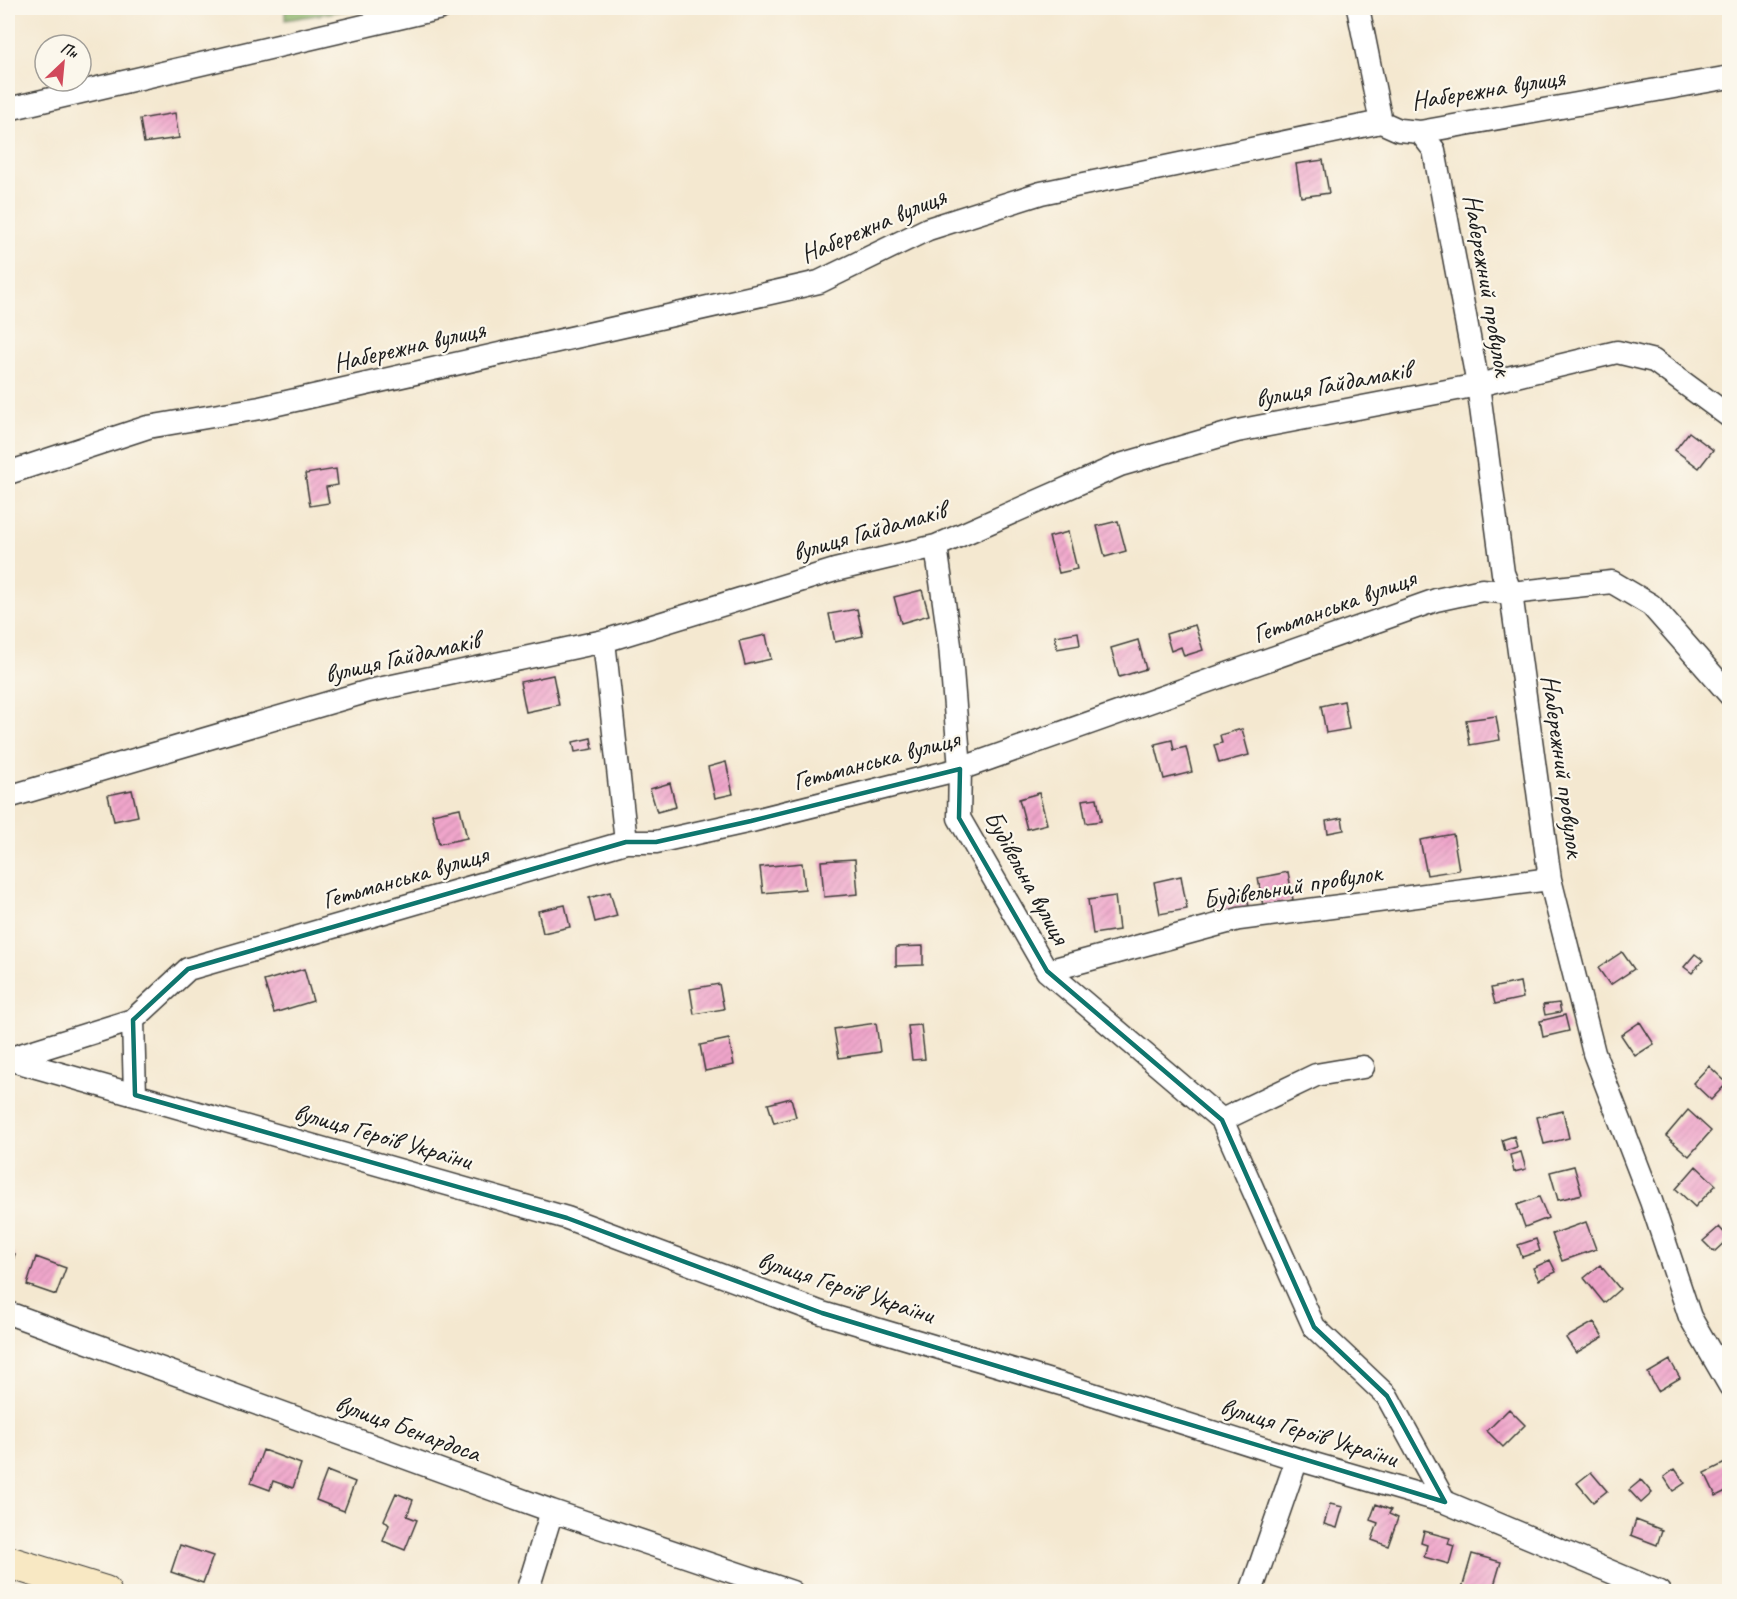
<svg xmlns="http://www.w3.org/2000/svg" width="1737" height="1599" font-family="Caveat,sans-serif">
<style>
.forest{fill:url(#forest-firs);stroke:#526641;stroke-width:1.5}
.building{fill:url(#building-hatch)}
.lines{fill:none;stroke-linecap:round;stroke-linejoin:round}
.street-casing{stroke:#3c3b37;stroke-width:25}
.secondary-casing{stroke:#3c3b37;stroke-width:34}
.street{stroke:#fff;stroke-width:22}
.secondary{stroke:#f8e8c3;stroke-width:32}
.marked{fill:none;stroke:#0f766e;stroke-width:4.5;stroke-linejoin:round}
.labels{text-anchor:middle;dominant-baseline:central;stroke-width:4.5;stroke-linejoin:round;paint-order:stroke}
.street-label{font-size:26px;fill:#1c1c1c;stroke:#fbf7ec}
</style>
<defs>
<pattern id="forest-firs" width="22" height="20" patternUnits="userSpaceOnUse" patternTransform="scale(1.5)"><rect width="22" height="20" fill="#87b066"/><path d="M5 1l3.5 6h-7zM16 11l3.5 6h-7z" fill="#6e8e53"/></pattern>
<pattern id="building-hatch" width="6" height="6" patternUnits="userSpaceOnUse" patternTransform="scale(1.5)"><rect width="6" height="6" fill="#f0a6cb"/><path d="M-1 1l2-2M0 6l6-6M5 7l2-2" fill="none" stroke="#cd8eae"/></pattern>
</defs>
<rect width="100%" height="100%" fill="#fbf7ec"/>
<filter id="ink" filterUnits="userSpaceOnUse"><feTurbulence type="fractalNoise" baseFrequency=".0167" numOctaves="2"/><feDisplacementMap in="SourceGraphic" scale="12" xChannelSelector="R" yChannelSelector="G"/><feConvolveMatrix kernelMatrix="1 2 1 2 8 2 1 2 1" color-interpolation-filters="sRGB"/></filter>
<filter id="wash" filterUnits="userSpaceOnUse"><feTurbulence type="fractalNoise" baseFrequency=".008" numOctaves="4" result="noise"/><feDisplacementMap in="SourceGraphic" scale="24" xChannelSelector="R" yChannelSelector="G"/><feGaussianBlur stdDeviation="1.35" result="paint"/><feColorMatrix in="noise" values="0 0 0 0 0 0 0 0 0 0 0 0 0 0 0 0 0 1.4 0 .05"/><feComposite in="paint" operator="in"/></filter>
<g filter="url(#wash)">
<rect width="100%" height="100%" fill="#f4e8d0"/>
<path class="forest" d="M285,8H362L285,20Z"/>
<g id="blocks">
<path class="building" d="M175,113L179,138L144,143L140,119Z
M1323,160L1329,193L1301,197L1296,164Z
M1689,432L1713,450L1699,468L1675,450Z
M336,469L338,485L326,487L329,503L310,506L305,474Z
M1118,521L1126,551L1105,557L1097,526Z
M1068,532L1077,569L1059,573L1049,537Z
M922,590L929,615L901,623L894,597Z
M857,609L863,636L835,642L829,614Z
M1195,625L1203,650L1184,656L1181,647L1171,651L1166,634Z
M1078,632L1080,645L1057,649L1055,636Z
M766,635L771,659L745,665L739,641Z
M1138,640L1146,669L1119,677L1111,648Z
M553,675L559,705L526,712L520,682Z
M1344,701L1349,729L1326,733L1321,706Z
M1496,716L1500,740L1470,745L1466,720Z
M1242,729L1249,755L1219,763L1214,745L1222,743L1220,735Z
M591,738L593,749L575,752L573,742Z
M1172,740L1174,750L1186,747L1192,772L1164,779L1155,744Z
M726,762L733,794L715,798L708,767Z
M670,783L676,807L657,812L650,789Z
M132,790L138,816L114,821L108,795Z
M1039,793L1047,824L1027,829L1019,799Z
M1097,798L1101,821L1086,823L1082,800Z
M460,808L467,838L439,844L432,814Z
M1342,818L1344,830L1328,833L1326,821Z
M1453,834L1459,870L1427,875L1420,840Z
M855,859L858,894L824,897L821,861Z
M802,863L805,889L763,893L760,867Z
M1288,872L1293,900L1263,906L1258,878Z
M1181,876L1187,909L1160,914L1154,882Z
M1246,891L1249,907L1216,913L1213,896Z
M610,892L617,916L595,922L589,898Z
M1115,896L1119,930L1093,934L1088,900Z
M565,905L570,927L543,933L538,911Z
M923,946V965L896,966V947Z
M1622,952L1634,969L1610,985L1598,968Z
M1695,954L1703,960L1692,973L1684,967Z
M304,969L313,1001L274,1013L264,981Z
M1520,982L1523,998L1495,1004L1491,988Z
M719,984L724,1009L694,1014L690,989Z
M1559,1003L1561,1012L1545,1015L1543,1005Z
M1565,1015L1569,1031L1543,1037L1540,1021Z
M1640,1022L1654,1044L1635,1056L1621,1035Z
M876,1023L880,1052L839,1058L834,1029Z
M921,1025L925,1059L912,1060L908,1026Z
M729,1039L734,1065L705,1071L700,1045Z
M1709,1066L1727,1083L1711,1100L1693,1083Z
M791,1098L796,1117L774,1123L768,1104Z
M1688,1110L1711,1131L1689,1156L1666,1136Z
M1563,1111L1569,1138L1544,1144L1537,1117Z
M1514,1136L1517,1147L1505,1151L1502,1140Z
M1521,1152L1526,1169L1514,1172L1510,1155Z
M1574,1166L1582,1194L1558,1200L1550,1172Z
M1696,1166L1716,1185L1695,1207L1676,1189Z
M1539,1197L1548,1218L1525,1227L1517,1205Z
M1586,1222L1596,1249L1562,1261L1552,1234Z
M1719,1227L1729,1238L1714,1252L1703,1241Z
M1536,1239L1540,1251L1522,1257L1518,1245Z
M8,1251L15,1254L8,1275Z
M36,1257L66,1268L56,1295L27,1285Z
M1550,1260L1556,1272L1539,1280L1533,1268Z
M1600,1265L1620,1289L1604,1303L1584,1278Z
M1594,1322L1603,1337L1576,1353L1566,1338Z
M1670,1360L1680,1378L1658,1391L1648,1373Z
M1509,1409L1525,1425L1503,1447L1487,1431Z
M263,1450L301,1464L293,1488L273,1481L270,1490L251,1483Z
M1727,1462L1730,1468V1489L1716,1496L1705,1473Z
M1675,1469L1685,1483L1673,1491L1664,1477Z
M327,1471L355,1482L344,1511L316,1500Z
M1591,1472L1607,1491L1593,1502L1577,1483Z
M1641,1480L1652,1493L1641,1503L1629,1490Z
M396,1493L413,1500L407,1516L417,1520L405,1550L383,1541L389,1525L384,1520Z
M1330,1504L1343,1507L1337,1528L1324,1524Z
M1376,1504L1391,1510L1389,1514L1398,1518L1388,1546L1372,1540L1378,1523L1370,1520Z
M1636,1520L1662,1530L1657,1545L1631,1535Z
M1424,1531L1450,1538L1448,1544L1454,1546L1449,1564L1424,1557L1427,1545L1421,1543Z
M180,1545L213,1556L203,1583L171,1572Z
M1472,1554L1501,1562L1492,1592H1461Z
M1391,1587L1403,1591V1592H1389Z"/>
</g>
</g>
<g filter="url(#ink)">
<use href="#blocks" fill-opacity="0" stroke="#3c3b37" stroke-width="1.5"/>
<g class="lines">
<defs>
<path id="street" d="M1358,8L1381,122
M8,109L441,8
M1420,132L1434,150L1478,385L1503,573L1511,593L1550,879L1594,1053L1651,1201L1690,1317L1730,1386
M8,473L148,427L260,408L819,282L928,229L1041,193L1381,122L1399,130L1420,132L1730,77
M936,546L950,645L960,769L959,818L1047,971L1222,1120L1314,1327L1387,1396L1445,1502
M604,641L626,842
M8,797L369,691L604,641L835,570L936,546L1120,465L1237,431L1478,385L1617,352L1654,361L1730,417
M1047,971L1239,919L1550,879
M133,1020L135,1095
M8,1059L133,1020L188,969L626,842H656L751,821L960,769L1436,600L1482,590L1511,593L1612,582L1651,605L1730,695
M8,1059L567,1218L822,1313L1064,1385L1297,1459L1445,1502L1659,1592
M1222,1120L1316,1075L1363,1067
M8,1313L552,1511L792,1592
M527,1592L552,1511
M1251,1592L1297,1459"/>
<path id="secondary" d="M8,1562L105,1592"/>
</defs>
<use href="#street" class="street-casing"/>
<use href="#secondary" class="secondary-casing"/>
<use href="#street" class="street"/>
<use href="#secondary" class="secondary"/>
</g>
</g>
<path class="marked" d="M960,769L959,818L1047,971L1222,1120L1314,1327L1387,1396L1445,1502L822,1313L567,1218L135,1095L133,1020L188,969L626,842H656L751,821Z"/>
<g class="labels">
<g class="street-label">
<text transform="translate(1488 89) rotate(-9)">Набережна вулиця</text>
<text transform="translate(873 225) rotate(-23)">Набережна вулиця</text>
<text transform="translate(1488 285) rotate(80)">Набережний провулок</text>
<text transform="translate(409 346) rotate(-13)">Набережна вулиця</text>
<text transform="translate(1333 384) rotate(-11)">вулиця Гайдамаків</text>
<text transform="translate(869 531) rotate(-16)">вулиця Гайдамаків</text>
<text transform="translate(1334 606) rotate(-20)">Гетьманська вулиця</text>
<text transform="translate(402 657) rotate(-13)">вулиця Гайдамаків</text>
<text transform="translate(876 760) rotate(-15)">Гетьманська вулиця</text>
<text transform="translate(1563 766) rotate(82)">Набережний провулок</text>
<text transform="translate(405 877) rotate(-16)">Гетьманська вулиця</text>
<text transform="translate(1027 877) rotate(61)">Будівельна вулиця</text>
<text transform="translate(1292 886) rotate(-9)">Будівельний провулок</text>
<text transform="translate(383 1136) rotate(16)">вулиця Героїв України</text>
<text transform="translate(846 1287) rotate(18)">вулиця Героїв України</text>
<text transform="translate(408 1428) rotate(20)">вулиця Бенардоса</text>
<text transform="translate(1309 1432) rotate(17)">вулиця Героїв України</text>
</g>
</g>
<rect width="1737" height="1599" fill="none" stroke="#fbf7ec" stroke-width="30"/>
<g transform="translate(63 63) rotate(26)"><circle r="28" fill="#fbf7ec" stroke="#a29f99" stroke-width="1.5"/>
<path d="M0-4.5L10 22L0 15L-10 22Z" fill="#d1495b"/>
<text y="-9" font-size="16" font-weight="bold" text-anchor="middle" fill="#1c1c1c">Пн</text>
</g>
</svg>
